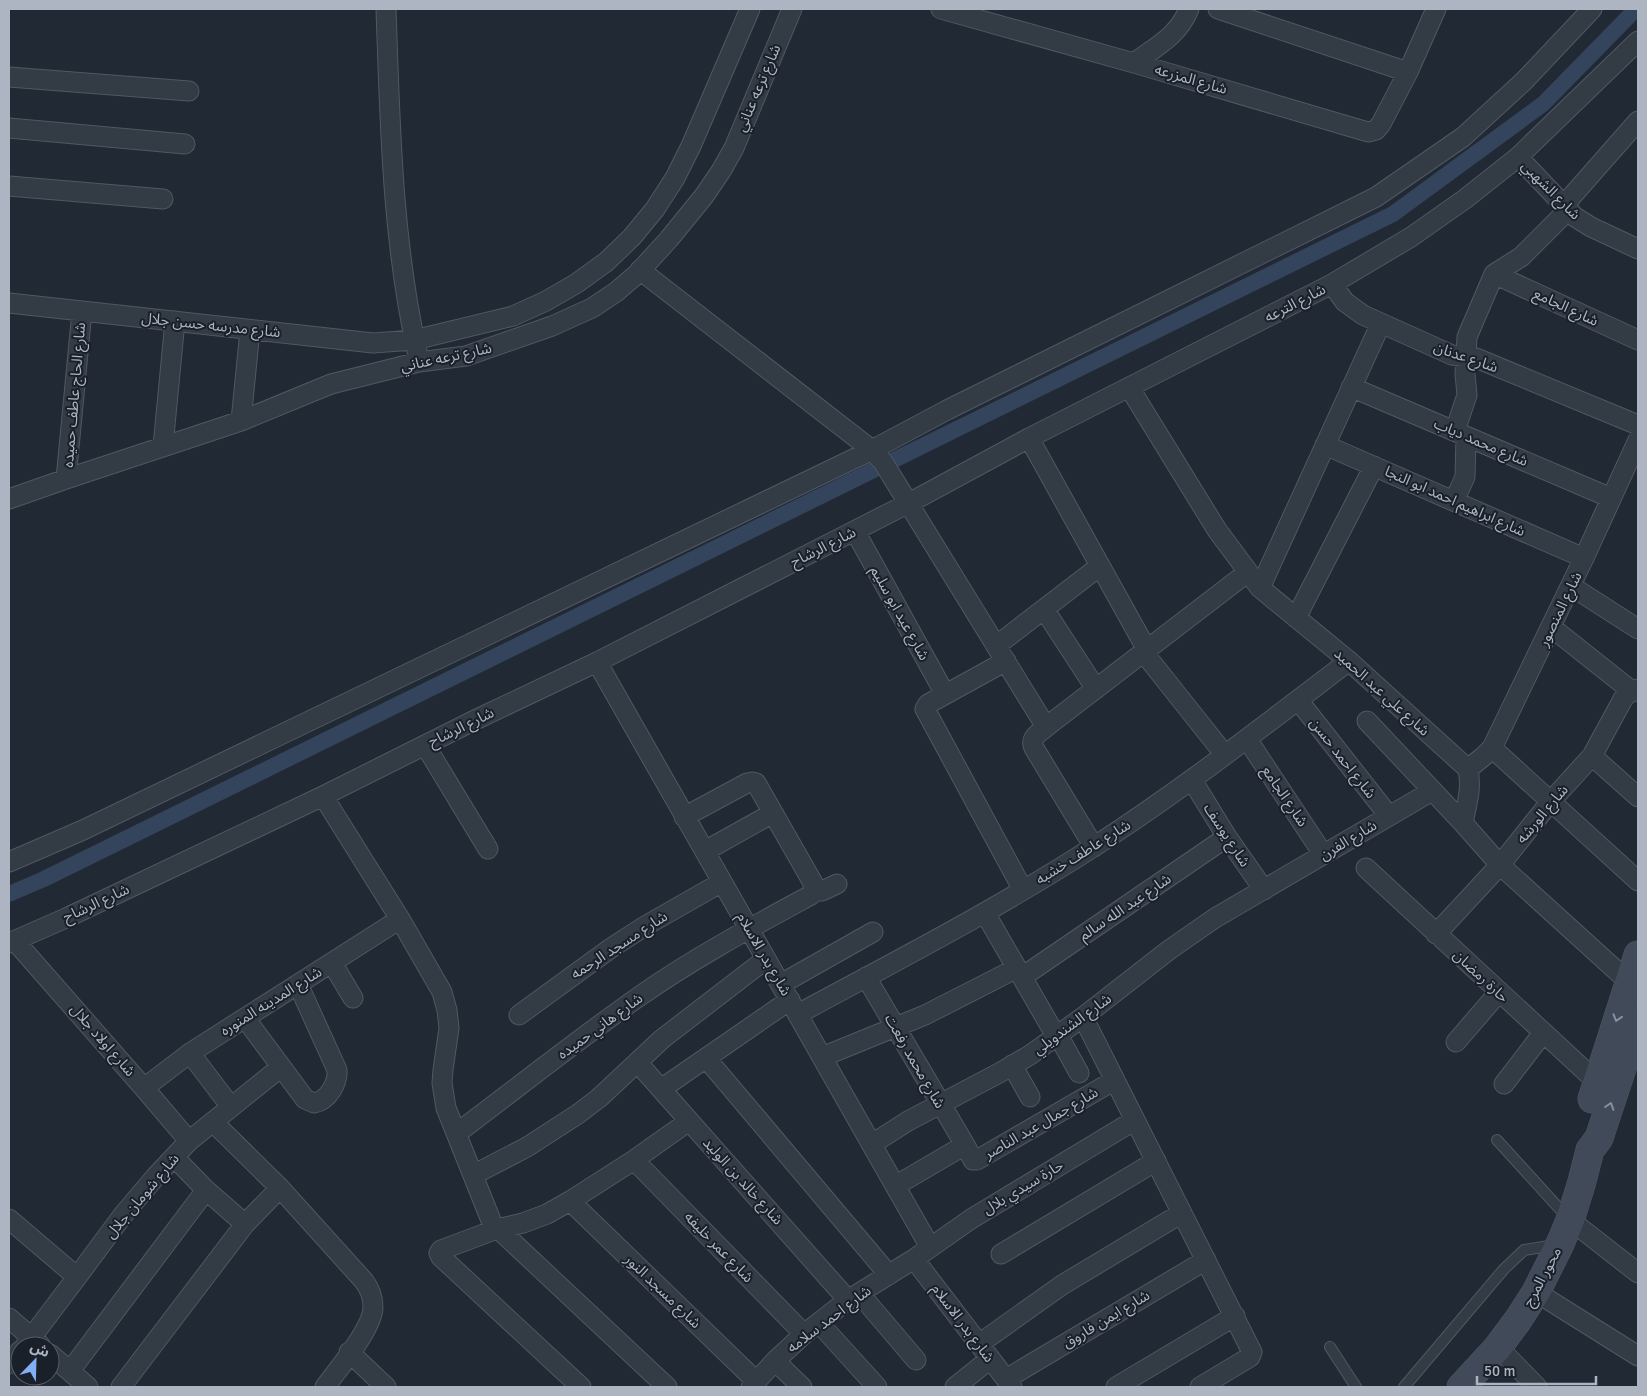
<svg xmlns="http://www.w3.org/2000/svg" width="1647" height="1396" font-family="Signika,'Noto Sans Arabic',sans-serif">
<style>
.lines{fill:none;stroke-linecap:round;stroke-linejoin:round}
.canal{stroke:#34445c;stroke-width:16}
.service-casing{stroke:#515863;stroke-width:12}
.minor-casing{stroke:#515863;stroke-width:21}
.secondary-casing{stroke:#515863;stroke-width:29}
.service{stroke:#333b45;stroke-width:10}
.minor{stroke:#333b45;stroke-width:19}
.secondary{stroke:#414a58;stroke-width:28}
.oneway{stroke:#87909d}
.labels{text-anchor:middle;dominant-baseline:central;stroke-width:4;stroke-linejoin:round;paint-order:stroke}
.street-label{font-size:15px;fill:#adb5c2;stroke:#19202a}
</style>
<rect width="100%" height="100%" fill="#202934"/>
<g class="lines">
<path class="canal" d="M9,894L44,879L1393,214L1543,104L1636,9"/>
<defs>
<path id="service" d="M1497,1140L1567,1217
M1330,1347L1356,1387
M1404,1387L1504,1269L1524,1250L1555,1245"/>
<path id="minor" d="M386,9C390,123 392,239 417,351
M941,9L1134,63L1368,132L1376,130L1381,124L1408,72L1436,9
M1218,9L1408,72
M1134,63C1157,46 1178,36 1189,9
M9,77L189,91
M9,128L185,144
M1518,157L1575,217L1591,227L1638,249
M9,186L163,199
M1564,205L1638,121
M640,270L872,450L883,462L1046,727
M1494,274L1638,340
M1332,284L1345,302L1363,315L1452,355L1476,358L1638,425
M9,303L373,343L414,340L513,316L546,301L577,283L606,262L632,237L655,209L675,178L691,146L750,9
M1129,387L1217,530L1260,588L1349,661L1468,769C1472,789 1467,803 1463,823L1500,865L1629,982
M1351,387L1611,498
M241,421L250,330
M1455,431L1467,395L1465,374L1467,337L1494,274L1521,257L1568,210
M1029,438L1147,650
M1325,445L1584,558
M163,446L175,321
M66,479L82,311
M9,499L66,479L241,421L331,384L419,362L466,356L552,326L592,308L616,292L637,274L669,239L704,196L721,171L734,148L792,9
M1454,501L1465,477L1466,436
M855,531L945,694
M1571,586L1638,629
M1260,588L1381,323
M1044,609L1096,689
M1296,618L1374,466
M1551,627L1633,692
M1005,639L1100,566
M1144,653L1225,755
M1006,661L928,704L925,709L1023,890
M597,662L930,1247
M1298,700L1389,816
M1367,721L1463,823
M1247,739L1323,854
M425,745L488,849
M1492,748L1638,881
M1592,756L1638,797
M1468,769L1484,756L1492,748L1584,558L1638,440
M1192,780L1227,837L1264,890
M323,796L400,919L442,992L447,1010L449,1028L443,1070L442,1083L446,1108L492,1223L667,1387
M1094,847L1034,748C1029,738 1039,733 1046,727L1248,572
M705,851L773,813
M9,862L83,830L872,450L947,410L1376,197L1463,137L1524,81L1592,9
M1366,868L1597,1082
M813,891H822L837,884
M985,913L1056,1036
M1436,934L1500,865L1551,801L1592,756L1623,699L1627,694L1638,689
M15,941L144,1088L189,1141
M9,943L66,918L323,796L475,720L597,662L909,503L1029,438L1332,284L1411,237L1465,199L1518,157L1638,41
M332,963L353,998
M866,977L965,1145
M1022,977L1227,837
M781,984L873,932
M798,1014C898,960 999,908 1095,846C1183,789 1265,725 1349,661
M519,1015L611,948L645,926L722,882
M1083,1017L1252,1352L1250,1357L1200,1387
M245,1018L305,1099L314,1103C328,1101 338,1083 337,1070L298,984
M1058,1035L1079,1073
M1456,1042L1499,992
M190,1053L231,1107
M822,1057L925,1015L1017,968
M706,1058L889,1275
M637,1062L848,1300
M1012,1065L1030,1097
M1504,1084L1543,1033
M144,1088L190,1053L400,919
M661,1089L790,1000
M213,1122L280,1188L364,1281C370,1289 373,1297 373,1307C373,1328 338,1369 325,1387
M457,1133C517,1088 576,1041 637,998C692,959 752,927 811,895L813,891V883L756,783L752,782L747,783L684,817
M872,1144L908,1121L1001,1072L1030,1055L1083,1017L1169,950L1215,918L1432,791
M634,1160L804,1334
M473,1175L527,1147L578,1114L599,1098L662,1039L766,959
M895,1186L965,1145L973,1160H977L1115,1080
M206,1190L245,1224
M570,1201L756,1381
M9,1219L77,1277
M1570,1220L1638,1273
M1001,1254L1156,1161
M914,1259L1012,1387
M1536,1292L1638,1356
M859,1293L916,1360
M9,1318L40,1345
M819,1323L877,1387
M979,1344L1062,1285L1182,1213
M25,1346L77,1277L123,1215L156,1176L189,1141L281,1067
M1498,1347L1537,1387
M349,1352L386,1387
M50,1354L88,1387
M775,1361L802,1387
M9,1364L20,1351
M70,1371L206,1190L174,1157
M1006,1379L1206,1260
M121,1387L245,1224L280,1188
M581,1387L441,1257L439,1253L441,1250L497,1229L523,1223L547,1214L570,1201L634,1160L689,1121
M751,1387L775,1361L804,1334L848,1300L914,1259L971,1219L1135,1120
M955,1387L990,1359
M1116,1387L1235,1316"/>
<path id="secondary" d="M1592,1099L1638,955
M1461,1387L1498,1347L1518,1320L1536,1292L1560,1244L1570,1220L1581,1185L1590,1150L1599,1138L1638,1020"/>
</defs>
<use href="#service" class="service-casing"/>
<use href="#minor" class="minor-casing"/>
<use href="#secondary" class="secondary-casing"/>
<use href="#service" class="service"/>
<use href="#minor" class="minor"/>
<use href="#secondary" class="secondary"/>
</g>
<defs><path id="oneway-chevron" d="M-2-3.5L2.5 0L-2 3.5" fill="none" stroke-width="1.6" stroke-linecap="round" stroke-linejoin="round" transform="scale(1.25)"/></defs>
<g class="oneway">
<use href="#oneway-chevron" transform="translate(1617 1018) rotate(107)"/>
<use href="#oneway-chevron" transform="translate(1610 1106) rotate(-72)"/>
</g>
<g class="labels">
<g class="street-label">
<text transform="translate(1191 79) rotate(16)">شارع المزرعه</text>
<text transform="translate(758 88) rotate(-67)">شارع ترعه عناني</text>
<text transform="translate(1551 190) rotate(45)">شارع الشهبي</text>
<text transform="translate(1295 303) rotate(-27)">شارع الترعه</text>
<text transform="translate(1566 307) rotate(25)">شارع الجامع</text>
<text transform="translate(211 325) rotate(6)">شارع مدرسه حسن جلال</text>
<text transform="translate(446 357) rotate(-12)">شارع ترعه عناني</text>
<text transform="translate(1466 357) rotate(19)">شارع عدنان</text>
<text transform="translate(74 395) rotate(-85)">شارع الحاج عاطف حميده</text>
<text transform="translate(1481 442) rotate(23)">شارع محمد دياب</text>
<text transform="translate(1455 501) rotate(24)">شارع ابراهيم احمد ابو النجا</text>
<text transform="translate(823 547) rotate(-27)">شارع الرشاح</text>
<text transform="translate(1560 609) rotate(-64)">شارع المنصور</text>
<text transform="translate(900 613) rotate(61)">شارع عيد ابو سليم</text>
<text transform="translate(1382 692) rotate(42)">شارع علي عبد الحميد</text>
<text transform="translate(461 727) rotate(-26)">شارع الرشاح</text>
<text transform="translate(1343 758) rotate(52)">شارع احمد حسن</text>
<text transform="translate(1285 796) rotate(56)">شارع الجامع</text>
<text transform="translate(1542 814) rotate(-50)">شارع الورشه</text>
<text transform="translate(1227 835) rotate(57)">شارع يوسف</text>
<text transform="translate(1348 840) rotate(-31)">شارع الفرن</text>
<text transform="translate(1083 852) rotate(-32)">شارع عاطف خشبه</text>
<text transform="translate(96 903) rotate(-25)">شارع الرشاح</text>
<text transform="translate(1125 907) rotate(-34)">شارع عبد الله سالم</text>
<text transform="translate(619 945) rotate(-33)">شارع مسجد الرحمه</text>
<text transform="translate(764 954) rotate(60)">شارع بدر الاسلام</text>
<text transform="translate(1481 976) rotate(43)">حارة رمضان</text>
<text transform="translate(271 1001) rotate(-32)">شارع المدينه المنوره</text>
<text transform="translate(1072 1024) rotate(-36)">شارع الشندويلي</text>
<text transform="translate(600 1026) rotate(-36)">شارع هاني حميده</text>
<text transform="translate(103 1040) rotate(49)">شارع اولاد جلال</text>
<text transform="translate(915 1061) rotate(60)">شارع محمد رفعت</text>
<text transform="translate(1041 1123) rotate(-30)">شارع جمال عبد الناصر</text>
<text transform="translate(743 1181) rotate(48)">شارع خالد بن الوليد</text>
<text transform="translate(1023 1187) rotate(-31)">حارة سيدي بلال</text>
<text transform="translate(142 1196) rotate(-50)">شارع شومان جلال</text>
<text transform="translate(719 1247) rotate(46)">شارع عمر خليفه</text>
<text transform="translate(1542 1277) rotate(-62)">محور المرج</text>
<text transform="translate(663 1291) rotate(44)">شارع مسجد النور</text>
<text transform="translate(829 1319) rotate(-37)">شارع احمد سلامه</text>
<text transform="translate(1106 1319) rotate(-31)">شارع ايمن فاروق</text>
<text transform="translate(963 1323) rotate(53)">شارع بدر الاسلام</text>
</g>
</g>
<rect width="1647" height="1396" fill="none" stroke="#adb5c2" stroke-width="20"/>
<g transform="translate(35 1361) rotate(23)"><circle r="24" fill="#19202a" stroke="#545c67"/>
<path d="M0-4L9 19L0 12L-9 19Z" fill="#82aef3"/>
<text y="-8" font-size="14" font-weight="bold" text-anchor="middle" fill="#adb5c2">ش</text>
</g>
<path d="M1477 1376v8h119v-8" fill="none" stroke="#adb5c2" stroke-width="2.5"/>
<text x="1484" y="1376" font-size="15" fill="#adb5c2" stroke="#19202a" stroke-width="4" paint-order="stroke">50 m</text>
</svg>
